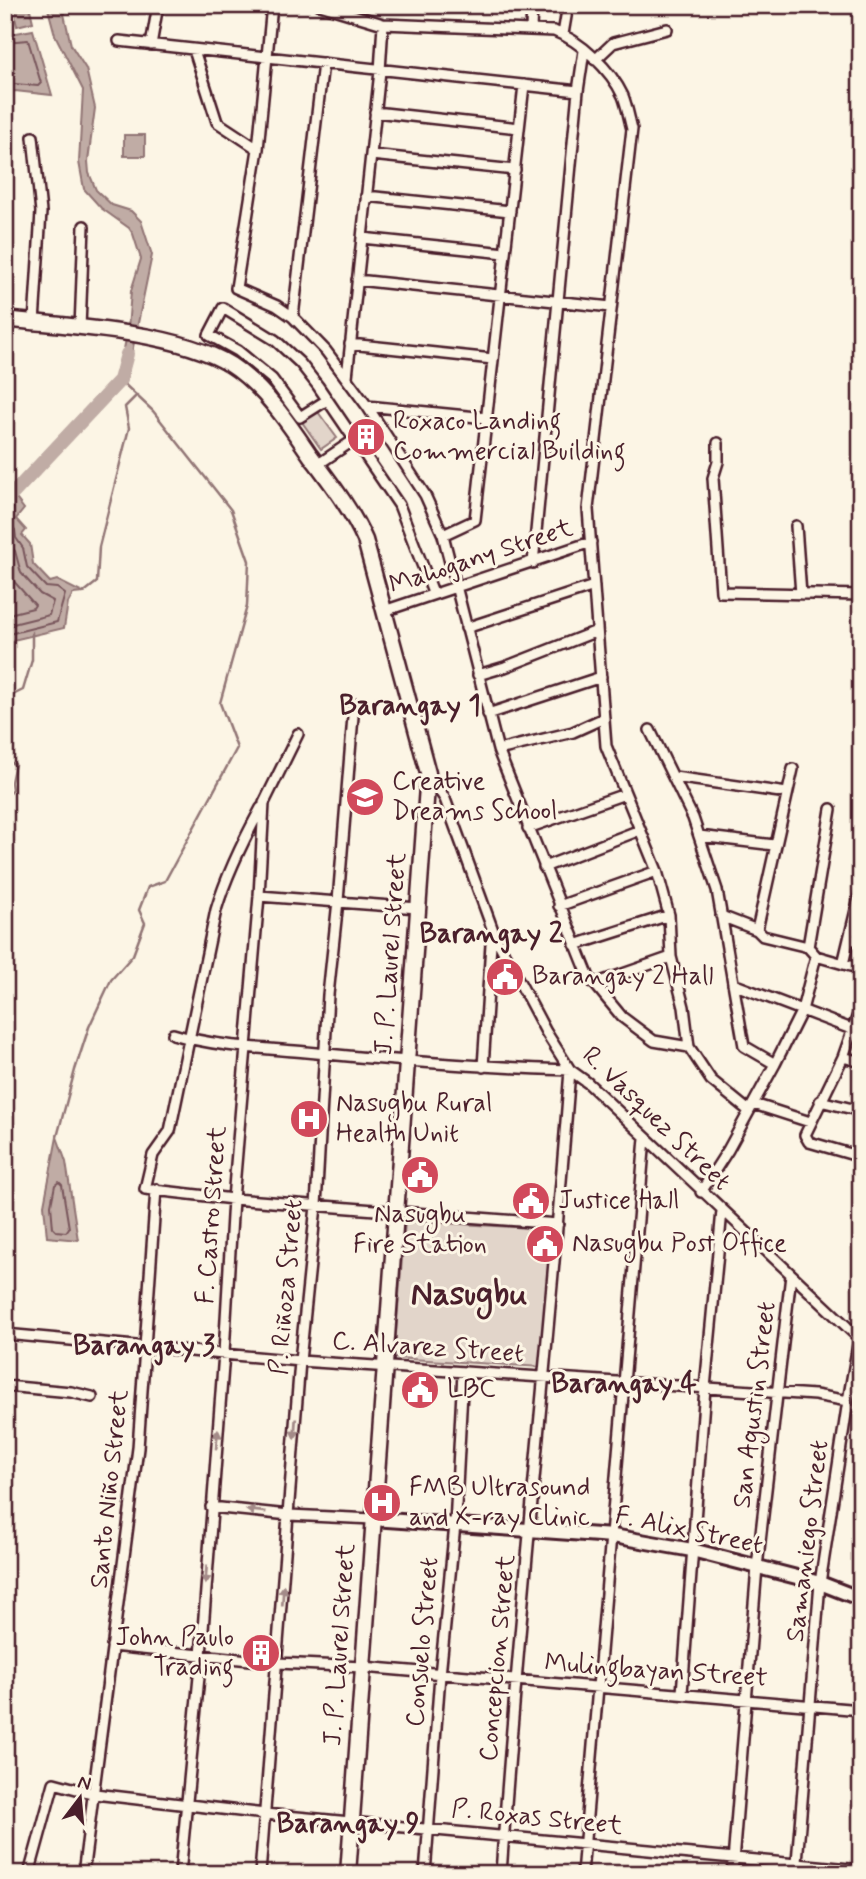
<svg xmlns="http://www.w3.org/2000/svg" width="866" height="1879" font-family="Mynerve,sans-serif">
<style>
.green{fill:#e2d5ca;stroke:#967a7a;stroke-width:2}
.water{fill:#c0aca5;stroke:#917474;stroke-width:2}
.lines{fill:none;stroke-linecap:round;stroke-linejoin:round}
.shore{stroke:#79575c;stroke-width:2}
.stream{stroke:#917474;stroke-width:2.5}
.river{stroke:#c0aca5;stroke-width:14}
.street-casing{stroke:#4a1f2b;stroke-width:14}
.secondary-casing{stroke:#4a1f2b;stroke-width:18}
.primary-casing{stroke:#4a1f2b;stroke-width:19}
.street{stroke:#fcf5e5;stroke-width:9}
.secondary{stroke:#fcf5e5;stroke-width:12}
.primary{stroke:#fcf5e5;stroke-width:14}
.oneway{fill:#a38a88}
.labels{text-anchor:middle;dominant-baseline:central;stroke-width:6;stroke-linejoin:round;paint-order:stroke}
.poi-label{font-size:26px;fill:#4a1f2b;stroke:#fcf5e5;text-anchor:start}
.street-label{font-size:26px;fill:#4a1f2b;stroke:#fcf5e5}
.neighbourhood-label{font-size:28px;font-weight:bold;fill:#4a1f2b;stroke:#fcf5e5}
.district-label{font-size:33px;font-weight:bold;fill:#4a1f2b;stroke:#fcf5e5}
</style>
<rect width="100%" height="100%" fill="#fcf5e5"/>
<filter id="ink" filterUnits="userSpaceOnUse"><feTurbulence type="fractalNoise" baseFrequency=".0143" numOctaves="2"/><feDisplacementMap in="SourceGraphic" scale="14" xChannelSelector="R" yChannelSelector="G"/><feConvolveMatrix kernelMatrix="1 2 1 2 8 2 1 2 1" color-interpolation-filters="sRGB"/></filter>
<g filter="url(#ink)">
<path class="green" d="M318,412L337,438L321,449L302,422Z
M405,1221L551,1229L542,1367L394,1358Z"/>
<path class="water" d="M12,5H29L33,22L17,26Z
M47,5H62L71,45L86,69L95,108L88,161L89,173L96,190L112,205L131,211L141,221L152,255L129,367L119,374L128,329L131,291L141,259L133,234L129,228L101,208L84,189L79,162L83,90L55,35Z
M33,30L52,95L15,91L5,94V35Z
M124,135H145V156H124Z
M5,497L17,500L24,509L16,519L26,530L22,535L30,544L33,564L50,582L57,580L83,593L73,594L68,603L64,628L5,642Z
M57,1137L66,1162L78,1240L47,1237L44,1205Z"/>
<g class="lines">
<path class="shore" d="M5,42L28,40L41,83L38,86L15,84L5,87
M5,504L13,508L9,521L15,530L16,538L23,548L27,567L46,587L57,588L65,594L57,622L5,635
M5,531L8,542L15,551L21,573L40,594L53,601L49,615L5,626
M5,556L10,577L35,605L33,608L5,615
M59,1182L62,1185L69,1228L66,1232L56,1231L53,1228L51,1205L55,1185Z"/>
<path class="stream" d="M83,593L97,582L99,547L129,428L125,407L137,395
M5,699L23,690L32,660V632
M5,761L15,764L11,782L12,789L5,801
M57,1137L75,1070L89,1027L111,980L133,955L145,923L139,910L148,887L165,881L237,748L220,703L247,606L249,561L231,510L153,411L120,380"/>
<path class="river" d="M5,502L120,380L127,354"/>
<defs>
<path id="street" d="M272,5L258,149L236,288L277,306L293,317L326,351L367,406L425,495L443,535L498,750L589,977L622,1017L654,1041L689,1047
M320,5L383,24L554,31C581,41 611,70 623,96C627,106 629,118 632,129L588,509L606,746L657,871L669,915L671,957L684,1007L689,1047L711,1080L749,1111
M531,29L532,5
M563,34L568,5
M119,41L578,91
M151,45L158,5
M194,50L217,122L258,149
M595,60L613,43L667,29
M375,112L519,128
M33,137L41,212L34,323
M371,155L515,170
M366,196L510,211
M362,238L505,253
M357,280L611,307
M293,317L323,63
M80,328L84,226
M350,344L493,359
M347,377L380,71L383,24
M327,400L300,417L272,379L238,351L209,335L223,308L275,340L300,363L318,386L399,505L432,590
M367,406L487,418
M718,443V462L713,478L721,592L861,595
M317,465L354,440
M796,526L801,594
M443,535L475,520L524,85
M533,563L578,91L584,51
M384,611L591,542
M466,628L594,586
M478,675L505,667L597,631
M488,714L601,677
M650,730L693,818L717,890L744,1046L775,1064
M498,750L573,732L604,718
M429,774L445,799L495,936L546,1032L570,1070L588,1083L861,1340
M674,777L787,793
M261,808C243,841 227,873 216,910L170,1131L153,1155L145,1189L233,1199L558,1224
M528,828L625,794
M699,836L774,845
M544,867L640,830
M259,896L418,908
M559,906L657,871
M721,916L757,930L793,769
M757,930L763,936L808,947
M849,939L861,941
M575,945L669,915
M816,956L861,969
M843,964L861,889
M594,984L671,957
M733,984L854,1030
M861,1006L843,1057L805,1135L809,1142L861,1157
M173,1034C216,1047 262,1048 306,1052C394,1061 482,1067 570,1070C550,1338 519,1605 501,1874
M843,1057L861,1062
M483,1067L491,944L495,936
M820,1101L861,1111
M754,1104L810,1122
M701,1192L728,1150L775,1064L802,1010L816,956L808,947L831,809
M5,1334L300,1361L815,1395L848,1401
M5,1386L71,1392L92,1397
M211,1507L289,1515L373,1519
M112,1646L278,1663L363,1667L861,1710
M682,1693L705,1388L722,1211
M29,1874L54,1783L95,1794L265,1814L861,1870
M83,1874L138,1448L156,1189
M180,1874L201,1656L224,1353L233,1199L259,896L264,803L298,734
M260,1874L300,1361L316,1206L328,995L338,901L354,704
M425,1874L440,1675L455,1525L463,1372
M582,1874L645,1138
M732,1874L757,1567L791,1275
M796,1874L820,1583L848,1401L859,1339"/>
<path id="secondary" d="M373,1519L613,1536L692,1550L820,1583L861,1599"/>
<path id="primary" d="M5,319C70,327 186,331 238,370C268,393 289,424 310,455C330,482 352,510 365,540L428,773L348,1874"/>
</defs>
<use href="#street" class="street-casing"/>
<use href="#secondary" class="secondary-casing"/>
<use href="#primary" class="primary-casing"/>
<use href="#street" class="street"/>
<use href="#secondary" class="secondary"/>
<use href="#primary" class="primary"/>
</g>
<defs><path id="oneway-solid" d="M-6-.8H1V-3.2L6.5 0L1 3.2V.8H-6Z" transform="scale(1.75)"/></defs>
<g class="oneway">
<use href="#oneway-solid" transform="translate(295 1429) rotate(94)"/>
<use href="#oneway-solid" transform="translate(217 1439) rotate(-85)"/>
<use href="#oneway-solid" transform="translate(256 1511) rotate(-174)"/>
<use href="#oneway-solid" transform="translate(206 1575) rotate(94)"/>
<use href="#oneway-solid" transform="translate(283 1595) rotate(-86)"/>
</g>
</g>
<defs>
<symbol id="building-disc" viewBox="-11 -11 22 22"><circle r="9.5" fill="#d1495b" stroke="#fcf5e5"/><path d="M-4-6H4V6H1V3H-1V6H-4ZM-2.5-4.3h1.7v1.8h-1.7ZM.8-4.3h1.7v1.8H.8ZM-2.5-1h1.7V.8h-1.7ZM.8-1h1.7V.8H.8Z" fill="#fff"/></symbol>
<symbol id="school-disc" viewBox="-11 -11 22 22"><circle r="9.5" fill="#d1495b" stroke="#fcf5e5"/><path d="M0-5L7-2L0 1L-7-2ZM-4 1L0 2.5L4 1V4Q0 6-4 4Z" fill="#fff"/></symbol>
<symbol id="civic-disc" viewBox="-11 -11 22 22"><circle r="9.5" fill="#d1495b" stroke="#fcf5e5"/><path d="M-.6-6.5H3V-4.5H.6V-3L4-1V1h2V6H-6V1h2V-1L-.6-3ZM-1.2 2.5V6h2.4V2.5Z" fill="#fff"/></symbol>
<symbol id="hospital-disc" viewBox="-11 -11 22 22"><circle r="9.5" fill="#d1495b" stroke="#fcf5e5"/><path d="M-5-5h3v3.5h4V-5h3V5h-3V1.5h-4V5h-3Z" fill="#fff"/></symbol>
</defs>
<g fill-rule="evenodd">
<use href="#building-disc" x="344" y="415" width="44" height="44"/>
<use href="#school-disc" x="343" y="775" width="44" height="44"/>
<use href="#civic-disc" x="483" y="955" width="44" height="44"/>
<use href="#hospital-disc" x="287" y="1097" width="44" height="44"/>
<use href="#civic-disc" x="398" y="1153" width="44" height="44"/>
<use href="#civic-disc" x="509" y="1179" width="44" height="44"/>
<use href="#civic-disc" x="523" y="1222" width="44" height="44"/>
<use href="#civic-disc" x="398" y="1368" width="44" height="44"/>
<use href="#hospital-disc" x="360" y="1481" width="44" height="44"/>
<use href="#building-disc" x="239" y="1631" width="44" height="44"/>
</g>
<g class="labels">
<g class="poi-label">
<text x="393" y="422">Roxaco Landing<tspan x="393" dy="30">Commercial Building</tspan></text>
<text x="392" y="782">Creative<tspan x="392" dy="30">Dreams School</tspan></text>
<text x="532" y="977">Barangay 2 Hall</text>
<text x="336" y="1104">Nasugbu Rural<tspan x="336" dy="30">Health Unit</tspan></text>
<text x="558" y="1201">Justice Hall</text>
<text x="420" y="1215" text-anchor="middle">Nasugbu<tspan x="420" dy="30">Fire Station</tspan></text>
<text x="572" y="1244">Nasugbu Post Office</text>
<text x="447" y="1390">LBC</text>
<text x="409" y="1488">FMB Ultrasound<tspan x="409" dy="30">and X-ray Clinic</tspan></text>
<text x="234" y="1638" text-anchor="end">John Paulo<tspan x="234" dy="30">Trading</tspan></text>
</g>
<g class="street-label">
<text transform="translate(481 557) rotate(-18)">Mahogany Street</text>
<text transform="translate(391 954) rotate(-86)">J. P. Laurel Street</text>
<text transform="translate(656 1119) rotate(44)">R. Vasquez Street</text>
<text transform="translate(212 1215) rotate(-86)">F. Castro Street</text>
<text transform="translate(287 1287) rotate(-85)">P. Riñoza Street</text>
<text transform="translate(428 1348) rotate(4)">C. Alvarez Street</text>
<text transform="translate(755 1405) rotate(-83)">San Agustin Street</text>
<text transform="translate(110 1489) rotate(-84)">Santo Niño Street</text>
<text transform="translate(689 1531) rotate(12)">F. Alix Street</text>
<text transform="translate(808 1541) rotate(-83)">Samaniego Street</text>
<text transform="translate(423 1642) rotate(-85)">Consuelo Street</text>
<text transform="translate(340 1645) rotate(-86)">J. P. Laurel Street</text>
<text transform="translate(498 1658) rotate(-85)">Concepcion Street</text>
<text transform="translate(656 1671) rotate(4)">Mulingbayan Street</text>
<text transform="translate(537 1818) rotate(6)">P. Roxas Street</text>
</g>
<g class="neighbourhood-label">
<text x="410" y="706">Barangay 1</text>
<text x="491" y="934">Barangay 2</text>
<text x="144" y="1346">Barangay 3</text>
<text x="624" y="1384">Barangay 4</text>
<text x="348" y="1824">Barangay 9</text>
</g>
<g class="district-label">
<text x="469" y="1295">Nasugbu</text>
</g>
</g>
<rect width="866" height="1879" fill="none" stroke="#fcf5e5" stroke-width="28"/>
<rect x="14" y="14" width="838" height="1851" fill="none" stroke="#4a1f2b" stroke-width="2.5" filter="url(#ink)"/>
<g transform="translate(80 1798) rotate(16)" stroke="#fcf5e5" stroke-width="5" paint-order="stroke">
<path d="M0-5L12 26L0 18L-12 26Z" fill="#4a1f2b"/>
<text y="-10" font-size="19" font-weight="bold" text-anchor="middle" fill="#4a1f2b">N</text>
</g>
</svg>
